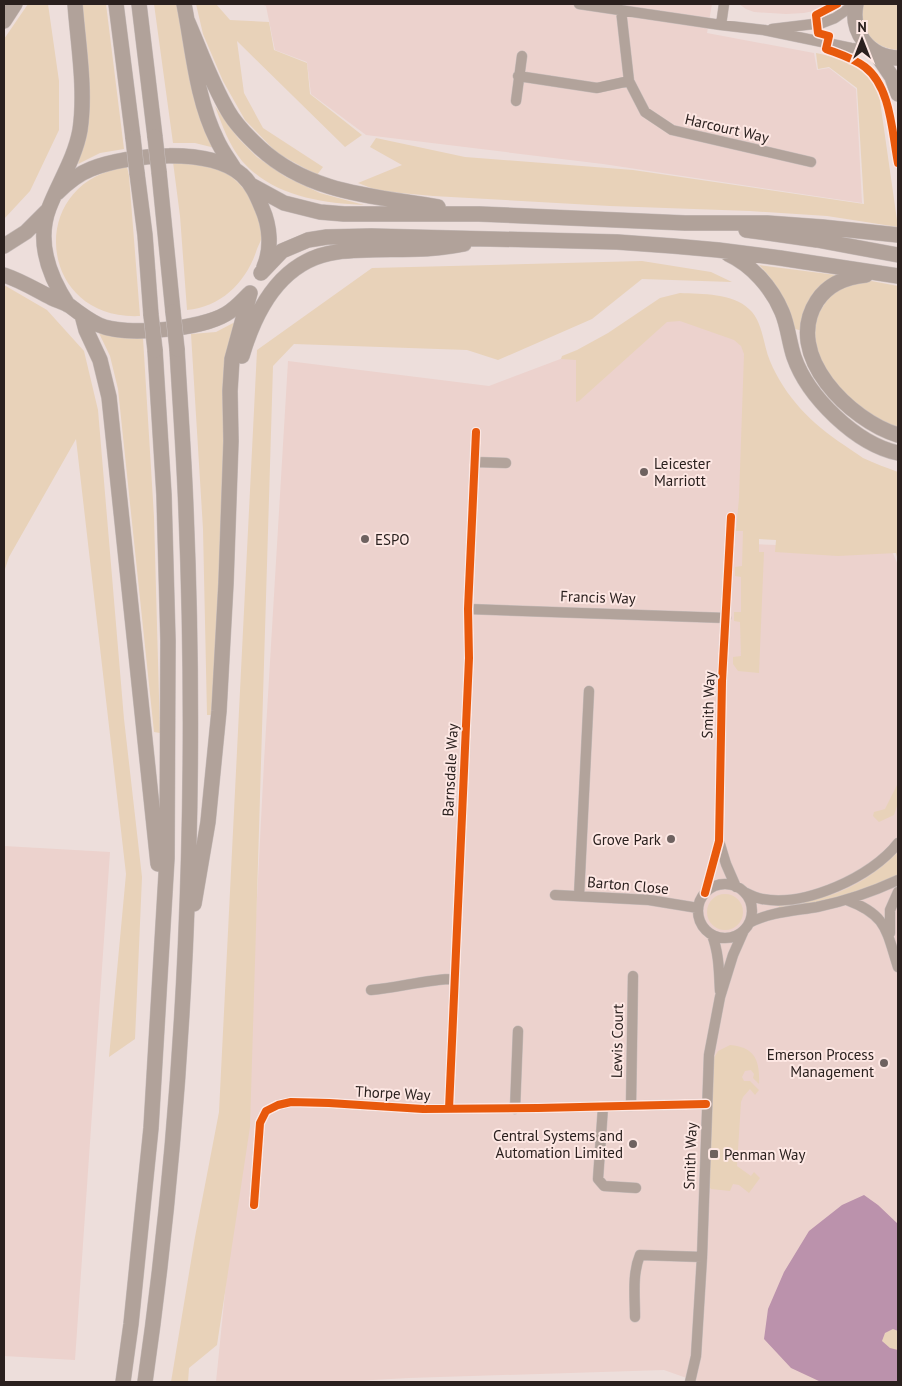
<svg xmlns="http://www.w3.org/2000/svg" width="902" height="1386" font-family="'PT Sans',sans-serif">
<style>
.built{fill:#ecd2cd}
.green{fill:#e8d2b9}
.water{fill:#bb92ac}
.lines{fill:none;stroke-linecap:round;stroke-linejoin:round}
.minor-casing{stroke:#c8bdbb;stroke-width:11}
.highway-casing{stroke:#c8bdbb;stroke-width:16}
.minor{stroke:#b2a39b;stroke-width:10}
.highway{stroke:#b1a29a;stroke-width:15}
.highway-bridge-casing{stroke:#c8bdbb;stroke-width:16;stroke-linecap:butt}
.highway-bridge{stroke:#b1a29a;stroke-width:15}
.cycleway-casing{stroke:#fde7e3;stroke-width:11}
.cycleway{stroke:#e8590c;stroke-width:8}
.poi-dot{fill:#6e6260;stroke:#fde7e3;stroke-width:2}
.labels{text-anchor:middle;dominant-baseline:central;stroke-width:4;stroke-linejoin:round;paint-order:stroke}
.street-label{font-size:15px;fill:#2a201e;stroke:#fde7e3}
.poi-label{font-size:15px;fill:#2a201e;stroke:#fde7e3;text-anchor:start}
</style>
<rect width="100%" height="100%" fill="#eddedb"/>
<path class="built" d="M261,4H712L707,33L814,53L817,70L829,68L856,89L862,203L603,164L366,135L311,94L307,62L275,50L266,6Z
M739,4H830L818,10L804,13L786,14L754,12L746,9Z
M665,312L745,340L749,544L891,549L898,565V1382H698L664,1370L409,1378L337,1382H216L249,1055L264,762L288,361L489,386L571,355Z
M4,846L110,852L75,1360L4,1356Z"/>
<path class="green" d="M28,4H48L59,81V130L30,191L4,219V39Z
M80,4H106L124,149L100,153L78,164L85,139Z
M154,4H178L215,148L195,143H173Z
M196,4H216L230,20L269,22L274,50L307,63L310,94L362,135L345,147L237,41L244,93L263,128L323,167L317,175L277,153L245,120L223,81L203,34Z
M863,4H898V50C873,49 858,28 863,4Z
M816,53L844,59L864,69L878,87L898,227L827,216L750,211L610,206L433,196L379,191L358,183L402,165L370,147L376,138L465,157L633,170L864,204L857,88L829,67L818,69Z
M215,106L238,138L257,157L286,177L320,193L364,205C320,203 273,196 242,161C229,145 222,125 215,106Z
M173,162C184,163 205,162 215,166C241,179 261,205 262,235C262,239 259,244 257,249C247,281 222,307 187,310L180,216Z
M127,167L129,176L140,316C36,321 25,180 127,167Z
M642,261L711,272L732,282L642,279L592,319L498,360L467,350L294,344L273,366L250,1127L217,1345L189,1368L188,1382H171L195,1237L219,1112L257,350L372,268Z
M759,265L836,275L803,331L795,329C788,304 777,283 759,265Z
M866,280L898,286V430L851,405L815,353L814,321L832,292Z
M4,285L47,310L84,351L98,410L124,719L142,877L135,1039L109,1057L126,874L76,439L9,557L4,572Z
M680,293C702,294 733,293 749,309C763,321 763,345 770,361C785,397 812,424 844,445C850,449 857,454 863,458C874,463 887,468 898,472V560L896,553L838,556L775,552L776,540L759,539V552H764L759,673L738,671L733,664V657L741,656L740,622L734,621V612H741V577L735,576V567L742,566L743,531H736L739,498L744,354L741,346L734,340L680,321L667,322L579,401L576,402V360L561,359L562,356L577,350L608,333L660,298Z
M237,321L212,715H207L203,529L191,334L216,332Z
M98,331L121,338H143L154,517L160,733L154,732L118,389L110,356Z
M898,783V803L894,815L879,822L873,816L874,812L885,809Z
M898,852V875C861,892 821,905 779,907V904C829,901 862,887 898,852Z
M707 912a18 18 0 1 1 36 0a18 18 0 1 1-36 0Z
M730,1045C756,1047 760,1062 759,1084L753,1078L754,1074L751,1070L745,1071L742,1077L744,1081H750L759,1090L755,1095L750,1089L743,1097L741,1102L737,1166L751,1176L754,1172L760,1178L749,1193L739,1185L733,1184L730,1191L711,1189L707,1184L712,1061L718,1051Z
M893,1329L898,1331V1350L891,1349L882,1341L885,1333Z"/>
<path class="water" d="M864,1195L878,1205L898,1224V1331L893,1329L885,1333L882,1341L890,1348L898,1350V1382H821L791,1368L764,1339L768,1309L784,1272L809,1231L842,1205Z"/>
<g class="lines">
<defs>
<path id="minor" d="M579,4L721,25L764,30L851,48L873,50
M621,10L629,81L645,112L672,130L811,162
M721,25L724,4
M772,29L822,23L835,18L855,4
M518,76L597,88L629,81
M516,101L522,56
M475,462L506,463
M468,609L726,618
M719,841L726,864L736,887
M698 911a27 27 0 1 1 54 0a27 27 0 1 1-54 0Z
M744,892C750,895 756,898 762,899C805,907 872,877 898,843
M705,893L719,841L722,681L731,517
M555,895L649,900L698,908
M579,896L589,691
M847,900C887,915 886,930 898,967
M749,923C770,912 793,911 817,907C846,901 872,892 898,880
M890,933V910L898,892
M712,935C719,953 719,972 720,991
M371,990C399,988 426,979 454,979
M631,1106L633,976
M603,1107L598,1179L604,1186L636,1188
M449,1109L469,658L468,609L476,432
M515,1109L518,1031
M254,1205L260,1123L266,1111L278,1105L291,1102L329,1103L423,1109L538,1108L706,1104
M635,1317C635,1297 632,1274 640,1255L702,1257
M690,1382L696,1356L702,1257L709,1055L720,997L733,955L744,930"/>
<path id="highway" d="M116,4L133,138
M139,4L155,137
M184,4C193,49 196,98 217,140C222,151 229,160 235,170
M856,4C850,32 869,57 898,58
M187,20C200,50 211,82 228,111C236,125 248,137 260,148C310,194 375,196 438,207
M4,21L15,4
M875,52L892,77L898,94
M159,172L173,312
M137,173L145,235L151,315
M251,185L284,203L320,212L344,214H479L685,223H767L822,227L898,235
M57,193C67,183 78,174 91,169C129,154 210,147 242,175C252,184 257,196 262,208C270,226 272,248 264,267
M746,230L817,240L898,255
M4,246L26,232L47,211
M728,254C752,265 772,288 782,312C788,326 789,342 794,357C808,397 856,444 898,453
M261,273L282,251L308,240L327,237L371,236L617,242L673,246L718,250L780,258L898,276
M4,275C22,281 36,290 52,298C58,301 64,302 70,306C79,313 88,320 99,325C126,337 201,329 226,314C235,309 242,301 249,294
M866,275C845,277 828,284 817,301C782,355 851,421 898,435
M68,305C49,276 36,242 49,208C59,182 75,158 80,130C86,90 78,44 75,4
M82,315L86,330L100,360L109,397L158,864
M242,356C256,308 283,259 337,252C380,247 421,253 464,244
M194,904L208,822L219,711L226,583L231,441L230,391L232,359L250,293
M123,1382L131,1324L151,1128L167,858L168,641L164,495L155,350
M145,1382C186,1097 198,798 186,510C184,456 180,402 177,349"/>
</defs>
<use href="#minor" class="minor-casing"/>
<use href="#highway" class="highway-casing"/>
<use href="#minor" class="minor"/>
<use href="#highway" class="highway"/>
<defs>
<path id="highway-bridge" d="M155,137L159,172
M133,138L137,173
M173,312L177,349
M151,315L155,350"/>
</defs>
<use href="#highway-bridge" class="highway-bridge-casing"/>
<use href="#highway-bridge" class="highway-bridge"/>
<defs>
<path id="cycleway" d="M837,4L816,15L818,33L829,36L826,49C839,54 853,58 865,67C891,87 892,133 898,163
M705,893L719,841L722,681L731,517
M449,1109L469,658L468,609L476,432
M254,1205L260,1123L266,1111L278,1105L291,1102L329,1103L423,1109L538,1108L706,1104"/>
</defs>
<use href="#cycleway" class="cycleway-casing"/>
<use href="#cycleway" class="cycleway"/>
</g>
<g class="poi-dot">
<circle cx="644" cy="472" r="5"/>
<circle cx="365" cy="539" r="5"/>
<circle cx="671" cy="839" r="5"/>
<circle cx="884" cy="1063" r="5"/>
<circle cx="633" cy="1144" r="5"/>
<rect x="709" y="1149" width="10" height="10" rx="2.5"/>
</g>
<g class="labels">
<g class="street-label">
<text transform="translate(727 128) rotate(13)">Harcourt Way</text>
<text transform="translate(598 597) rotate(2)">Francis Way</text>
<text transform="translate(708 705) rotate(-88)">Smith Way</text>
<text transform="translate(450 770) rotate(-87)">Barnsdale Way</text>
<text transform="translate(628 885) rotate(5)">Barton Close</text>
<text transform="translate(617 1041) rotate(-89)">Lewis Court</text>
<text transform="translate(393 1093) rotate(3)">Thorpe Way</text>
<text transform="translate(690 1156) rotate(-88)">Smith Way</text>
</g>
<g class="poi-label">
<text x="654" y="463">Leicester<tspan x="654" dy="17">Marriott</tspan></text>
<text x="375" y="539">ESPO</text>
<text x="661" y="839" text-anchor="end">Grove Park</text>
<text x="874" y="1054" text-anchor="end">Emerson Process<tspan x="874" dy="17">Management</tspan></text>
<text x="623" y="1135" text-anchor="end">Central Systems and<tspan x="623" dy="17">Automation Limited</tspan></text>
<text x="724" y="1154">Penman Way</text>
</g>
</g>
<rect width="902" height="1386" fill="none" stroke="#2a201e" stroke-width="10"/>
<g transform="translate(862 40)" stroke="#fde7e3" stroke-width="4" paint-order="stroke">
<path d="M0-4L9 19L0 12L-9 19Z" fill="#2a201e"/>
<text y="-8" font-size="14" font-weight="bold" text-anchor="middle" fill="#2a201e">N</text>
</g>
</svg>
